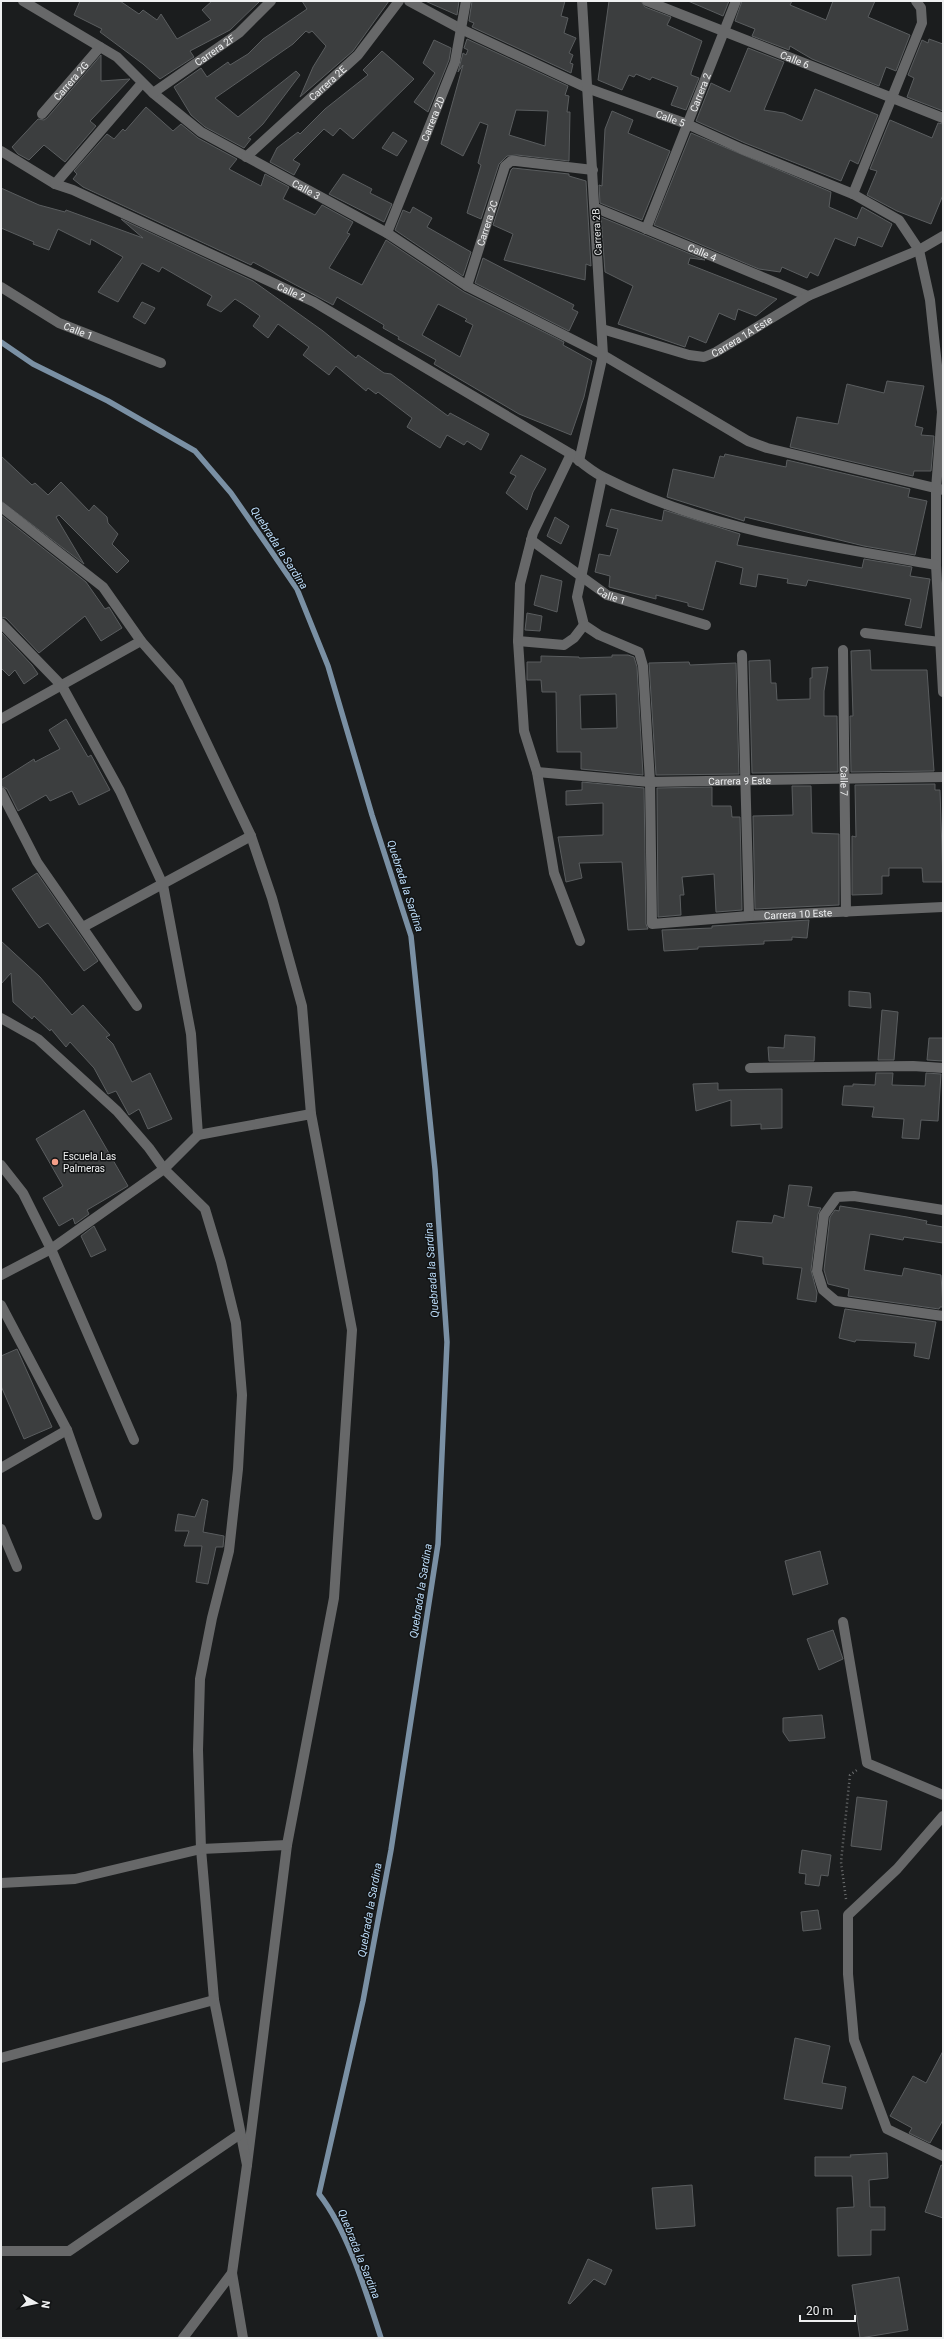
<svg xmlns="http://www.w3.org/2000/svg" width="944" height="2339" font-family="Roboto,sans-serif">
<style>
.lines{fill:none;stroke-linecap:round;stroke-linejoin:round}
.stream{stroke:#7a90a4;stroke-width:5.5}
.building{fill:#3c3e3f;stroke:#5a5d5f;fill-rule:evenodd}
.path{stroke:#6e7071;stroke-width:2.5;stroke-dasharray:1 3;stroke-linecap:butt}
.street{stroke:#676869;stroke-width:10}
.poi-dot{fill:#f49e88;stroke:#121415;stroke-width:1.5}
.labels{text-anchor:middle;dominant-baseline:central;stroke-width:3;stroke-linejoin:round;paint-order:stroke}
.street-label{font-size:10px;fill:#eff0f1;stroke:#121415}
.poi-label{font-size:10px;fill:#eff0f1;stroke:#121415;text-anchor:start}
.water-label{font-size:11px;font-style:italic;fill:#badaf7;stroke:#121415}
</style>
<rect width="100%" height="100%" fill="#1b1d1e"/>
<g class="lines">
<path class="stream" d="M1,342L33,364L108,401L195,451L231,493L267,545L297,589L328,666L372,815L411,936L435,1169L447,1342L438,1544L391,1850L363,2001L319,2194C348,2231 366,2292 381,2338"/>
</g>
<path class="building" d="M80,1H120L139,14L143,10L157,20L161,14L177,39L211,20L202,10L212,1H260L230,30L190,51L194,57L160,79L143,64L100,32L102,29L74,15Z
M302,1H389L353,51L300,97L313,67L326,46L312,31L309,33L306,31L293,44L215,98L238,117L296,71L300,75L263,124L248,138L251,139L244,148L205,127L191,115L174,87L201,68L207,77L228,62L230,65L248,54L263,39L307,9Z
M425,1H459L457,15Z
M472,1H565L561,16L568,18L564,33L576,38L569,53L573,55L570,63L573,64L571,73L472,27L474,23L469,21Z
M609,1H641L645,7L671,17L667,25L702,41L691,73V75L699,78L686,110L671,105L678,87L652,77L650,80L636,74L634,77L629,75L622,90L598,80Z
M688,1H729L723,16Z
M742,1H792L790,5L826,20L833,1H875L868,17L910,35L896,71L886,67L879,86L812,59L790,46L789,50L752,36L755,29L735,21Z
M467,39L568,86L565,95L569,96L567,112H570L569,161L517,155L507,156L499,164L481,219L467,213L481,165L478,163L488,125L480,122L463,156L441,144L463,65L458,72L463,53L466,55L468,50L464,48ZM516,110L548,111L545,146L509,135Z
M929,39L943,44V111L907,97L914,78L908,75L922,40L928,43Z
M434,40L451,48L449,60L428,112L414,102L435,73L423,63Z
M748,48L784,62L764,110L784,113L802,121L815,89L878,115L858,164L850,160L841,181L745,143L696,121L711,83L730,92Z
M382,51L414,79L353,139L340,128L333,136L324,129L293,160L300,164L294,175L270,162L277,148L298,132L300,134L325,109L368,75L363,70Z
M101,55V81L130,79L90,121L96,126L65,162L44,145L29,160L18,154L12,147L38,119L44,120L47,118Z
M146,107L173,131L181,124L198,138L237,159L229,169L261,186L265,174L289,187L283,199L315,215L322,205L353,222L347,233L350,234L329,268L362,285L386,240L464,292L564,342L563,345L592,361L584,397L571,435L519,414L434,364L436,360L398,339L399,337L383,328L384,325L337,297L333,305L253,262L251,265L83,187L73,179L77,174L74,171L107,134L114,139L123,129L125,131ZM438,304L467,319L465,321L473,325L460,357L422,335Z
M612,111L633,120L628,133L670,151L642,220L600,203L599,185L602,186L605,129Z
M890,120L932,138L938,123L943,124V195L931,224L897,211L867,195L877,171L870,169Z
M393,132L407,141L397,156L382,148Z
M691,133L831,192L829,207L857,219L862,207L892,224L882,247L858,237L855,246L835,238L818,276L810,272L807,278L782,267L780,272L759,269L654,225Z
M513,168L569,174V176L586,181L591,266L586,264L585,280L504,260L513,234L493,225L511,170Z
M343,174L372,189L370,193L392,204L384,222L329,194Z
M1,188L39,205L65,212L66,210L143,238L121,219L253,281L323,331L356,358L358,355L384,373L391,374L448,416L450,413L489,434L481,450L467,441L464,445L447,435L440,448L407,427L412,418L378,392L376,394L368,388L366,391L336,366L329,375L303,355L309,347L278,324L268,338L253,326L260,316L243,304L235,299L221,312L207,305L212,296L162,267L159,272L142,263L118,302L98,292L123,257L91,239L90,245L58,229L49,250L33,244L34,242L1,228Z
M413,207L432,218L427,227L471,252L463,276L395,230L403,210L410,213Z
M601,217L705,260L690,258L688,264L777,299L756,316L738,309L735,320L719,313L706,343L689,336L685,347L618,324L633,286L605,272Z
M483,258L574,305L572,309L578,312L569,331L475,283Z
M142,302L155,308L145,324L133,317Z
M887,381L924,386L915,426L923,428L921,435L934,436L931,471H914L913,476L790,447L797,417L838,424L847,384L884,393Z
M725,454L786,467L787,460L910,489L908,497L927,501L915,555L864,546L745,517L744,521L667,497L673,469L714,478L720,456L724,457Z
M521,455L546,469L533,492L527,510L506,493L516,476L510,473Z
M1,456L32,485L35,483L48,495L61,482L89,511L94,505L107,517L108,523L118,534L112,544L129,561L117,573L59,515L56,517L84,564L1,501Z
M611,509L662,521L664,510L740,534L737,545L862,568L864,559L912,567L910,576L930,579L921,628L905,625L911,599L808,580L806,586L787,583L788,579L758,574L756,587L740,584L743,568L716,561L703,610L688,606V603L656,595V599L609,587L610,576L595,572L599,554L610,556L618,529L606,526Z
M1,515L86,582L105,609L109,607L122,628L101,641L85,616L39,653L6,618L1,617Z
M555,517L569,526L561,544L547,536Z
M541,575L562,581L557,612L534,605Z
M527,613L542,616L540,631L525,630Z
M1,632L32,665L38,674L24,684L15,670L9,676L1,668Z
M870,650L871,670H927L934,771L851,772L850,716H853L851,651Z
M612,655H628L634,657L637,667L643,775L581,769V752H557L556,692H542L541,680H527V662H541V656L579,657V658L612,657ZM616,694L617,728L581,729L580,695Z
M770,660L771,683H776L777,700L810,699V678H812V668L828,667L824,691V716H837L838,772L752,773L749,661Z
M689,662L690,665L736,663L739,774L656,775L649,663Z
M66,719L88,757L91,755L110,790L79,805L72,791L50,801L46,795L18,811L7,789L1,786V780L34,759L35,762L60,749L49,730Z
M582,782L644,788L646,924L648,929L628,930L622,862L579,863L582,878L566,882L558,837L603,835V803L566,805V791L582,790Z
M935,784V790H940L943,882H923L922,868H889V876H882V894L852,895V836L856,837L855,785Z
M792,786H811L812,833L839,834V905L755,909L753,816L793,815Z
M712,787V806H731L732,817H740L742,910L716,912L714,874L682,877L684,895H680L681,915L658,917L657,788Z
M37,873L98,961L84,971L48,923L39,928L12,889Z
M809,920L807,938L792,937V940L764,941V944L698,947V949L664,951L662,930L712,928V926Z
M1,941L40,977L72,1015L83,1005L110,1035L106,1037L113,1044L132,1082L150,1073L172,1119L148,1129L139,1109L129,1115L116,1091L108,1094L94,1068L70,1042L66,1047L51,1029L50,1031L34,1016L32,1019L13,1002L11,973L1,984Z
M849,991L870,993L871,1008L849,1006Z
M882,1010L898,1012L894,1060H878Z
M785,1035L815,1037L814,1061H769L768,1047L784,1048Z
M929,1038H943V1061L927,1060Z
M876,1073H893L892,1085L925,1086L926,1073L941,1074L938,1121L921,1120L919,1139L902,1138L904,1119L872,1117L874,1107L842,1105L844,1086H853V1084L875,1085Z
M718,1083V1090L782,1089V1128L761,1129V1124L731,1126V1100L696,1111L693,1084Z
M84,1110L128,1186L87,1210L89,1214L75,1224L73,1218L59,1226L43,1198L63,1186L36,1139Z
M789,1185L812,1187L808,1206L821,1208L818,1214L811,1270L817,1293L816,1302L797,1299L802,1268L763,1264V1257L732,1252L737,1221L772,1223L774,1215L784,1218Z
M840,1206L907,1217L927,1221L926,1224L943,1227V1243L904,1237L903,1240L870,1234L864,1270L902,1276L904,1268L941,1275L943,1307H940L939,1309L848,1296L849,1289L828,1284L824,1270L830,1217L835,1210L839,1211Z
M94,1226L106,1250L91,1257L81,1236Z
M845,1309L936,1322L929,1359L914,1356L916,1343L856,1340L855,1342L839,1338Z
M17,1349L52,1427L24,1439L1,1386V1356Z
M202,1499L208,1501L203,1532L224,1536L223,1547H216L208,1584L196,1582L202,1546H184L189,1531H175L178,1514L195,1517Z
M820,1551L828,1584L793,1595L785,1561Z
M833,1630L843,1659L819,1670L807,1639Z
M822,1715L825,1738L789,1741L783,1732V1718Z
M857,1797L887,1801L881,1850L851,1846Z
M802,1850L831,1855L828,1876L821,1875L819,1886L805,1884L806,1874L799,1873Z
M818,1910L821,1929L803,1931L801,1912Z
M795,2038L830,2046L822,2083L846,2087L842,2109L784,2099Z
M943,2051V2120L930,2143L909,2133L912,2128L890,2116L913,2076L926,2083Z
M887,2153L888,2178L869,2180L870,2207H885V2230H871V2255L838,2256L837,2208L854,2207L852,2176H815V2157H851L850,2155Z
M941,2165L943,2166V2218L925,2212Z
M692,2185L695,2226L656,2229L652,2188Z
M588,2259L612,2270L605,2285L594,2279L570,2304L568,2303Z
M899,2277L908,2330L860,2338L852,2285Z"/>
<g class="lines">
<path class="path" d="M846,1899L841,1862L850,1775L857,1770"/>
<g class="street">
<path id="s1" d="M23,1L117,57L153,93L201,132L387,233L467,286L603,355L748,441L767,448L943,490"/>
<path id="s2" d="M409,1L461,29L587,88L687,124L742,149L853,194L899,220L919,250L930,300L942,412L936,489V565L943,692"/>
<path id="s3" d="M647,1L943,118"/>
<path id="s4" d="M153,93L239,33L271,1"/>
<path id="s5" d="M42,114L100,47"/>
<path id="s6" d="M1,151L55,184L73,190L314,302L571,454C581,462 591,471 603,477C707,530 823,545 936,565"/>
<path id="s7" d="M246,157L358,55L399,1"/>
<path d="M55,184L142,83"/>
<path d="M853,194L922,23L921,8L916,1"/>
<path id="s8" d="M596,208L808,296"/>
<path id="s9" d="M646,229L736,1"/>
<path id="s10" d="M387,233L455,62L466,1"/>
<path id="s11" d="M467,286L505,166L511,161H516L593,170"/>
<path id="s12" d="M1,287L59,323L161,363"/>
<path id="s13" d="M602,329L689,355L704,357L716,352L808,296L919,250L943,236"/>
<path d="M571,454L533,533L520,584L518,641L524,731L537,772L554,873L580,941"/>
<path d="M579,461L603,355L582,1"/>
<path id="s14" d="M602,477L577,597L584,625L599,635L639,652L643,666L650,782L652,924L749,916L943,907"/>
<path d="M1,507L103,587L141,641L178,683L251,836L272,898L302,1006L311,1114L352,1330L334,1598L287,1845L247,2165"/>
<path id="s15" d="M531,540L607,595L706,625"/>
<path d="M1,623L62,686L120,791L163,885L191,1034L198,1135"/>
<path d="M865,633L940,642"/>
<path d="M518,641L564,645L574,638L584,625"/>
<path id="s16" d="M843,650L846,912"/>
<path d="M742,655L749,916"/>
<path d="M1,719L141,641"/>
<path id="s17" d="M537,772L650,782L943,777"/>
<path d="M1,792L37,862L137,1006"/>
<path d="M83,927L251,836"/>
<path d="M1,1018L38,1039L117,1111L149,1148L164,1169L205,1209L221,1262L236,1323L242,1395L238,1469L229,1551L212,1618L200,1679L198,1750L201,1849L214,2000L247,2165L232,2273L243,2338"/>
<path d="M750,1068L913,1066L943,1068"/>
<path d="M1,1165L23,1193L51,1249L134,1440"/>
<path d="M943,1210L854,1196L837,1197L824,1215L817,1271L823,1290L836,1301L943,1316"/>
<path d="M1,1275L51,1249L164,1169L198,1135L311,1114"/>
<path d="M1,1305L67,1430L97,1515"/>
<path d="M1,1468L67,1430"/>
<path d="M1,1529L17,1567"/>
<path d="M843,1622L867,1763L943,1795"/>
<path d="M943,1816L897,1869L848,1915V1974L854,2040L887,2129L943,2156"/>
<path d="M1,1883L75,1879L201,1849L287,1845"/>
<path d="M1,2058L214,2000"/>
<path d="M1,2251H69L240,2134"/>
<path d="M183,2338L232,2273"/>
</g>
</g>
<circle class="poi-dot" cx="55" cy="1162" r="4"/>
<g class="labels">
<g class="street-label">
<text stroke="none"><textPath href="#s4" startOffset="75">Carrera 2F</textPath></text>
<text stroke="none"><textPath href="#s3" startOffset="159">Calle 6</textPath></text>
<text stroke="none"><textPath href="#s5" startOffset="44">Carrera 2G</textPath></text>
<text stroke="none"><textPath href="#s7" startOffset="110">Carrera 2E</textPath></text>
<text stroke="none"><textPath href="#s9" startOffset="147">Carrera 2</textPath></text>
<text stroke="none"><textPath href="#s2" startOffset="287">Calle 5</textPath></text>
<text stroke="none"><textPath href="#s10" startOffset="123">Carrera 2D</textPath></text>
<text stroke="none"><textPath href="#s1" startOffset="342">Calle 3</textPath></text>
<text stroke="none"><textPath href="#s11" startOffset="66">Carrera 2C</textPath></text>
<text transform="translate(597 232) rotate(-93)">Carrera 2B</text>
<text stroke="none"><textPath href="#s8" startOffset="115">Calle 4</textPath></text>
<text stroke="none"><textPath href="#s6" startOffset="323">Calle 2</textPath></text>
<text stroke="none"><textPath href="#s12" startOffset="89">Calle 1</textPath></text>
<text stroke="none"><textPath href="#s13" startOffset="149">Carrera 1A Este</textPath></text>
<text stroke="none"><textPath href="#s15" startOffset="98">Calle 1</textPath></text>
<text stroke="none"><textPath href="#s17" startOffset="203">Carrera 9 Este</textPath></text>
<text stroke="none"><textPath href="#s16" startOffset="131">Calle 7</textPath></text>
<text stroke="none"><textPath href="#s14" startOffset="632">Carrera 10 Este</textPath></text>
</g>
<g class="poi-label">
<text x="63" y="1156">Escuela Las<tspan x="63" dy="12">Palmeras</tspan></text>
</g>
<g class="water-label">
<text transform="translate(279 548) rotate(57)">Quebrada la Sardina</text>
<text transform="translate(405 886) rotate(72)">Quebrada la Sardina</text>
<text transform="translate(432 1270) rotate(-94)">Quebrada la Sardina</text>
<text transform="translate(421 1591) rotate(-81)">Quebrada la Sardina</text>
<text transform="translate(370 1910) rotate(-80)">Quebrada la Sardina</text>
<text transform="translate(359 2254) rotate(68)">Quebrada la Sardina</text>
</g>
</g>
<rect width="944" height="2339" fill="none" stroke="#eff0f1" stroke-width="4"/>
<g transform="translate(36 2303) rotate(99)" stroke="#121415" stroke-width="3" paint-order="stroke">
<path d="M0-3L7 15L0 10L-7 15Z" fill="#eff0f1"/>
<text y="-6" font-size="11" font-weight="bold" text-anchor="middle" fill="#eff0f1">N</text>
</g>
<path d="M800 2315v6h55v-6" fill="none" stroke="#eff0f1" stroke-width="2"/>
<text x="806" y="2315" font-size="12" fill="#eff0f1" stroke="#121415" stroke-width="3" paint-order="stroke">20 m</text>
</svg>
